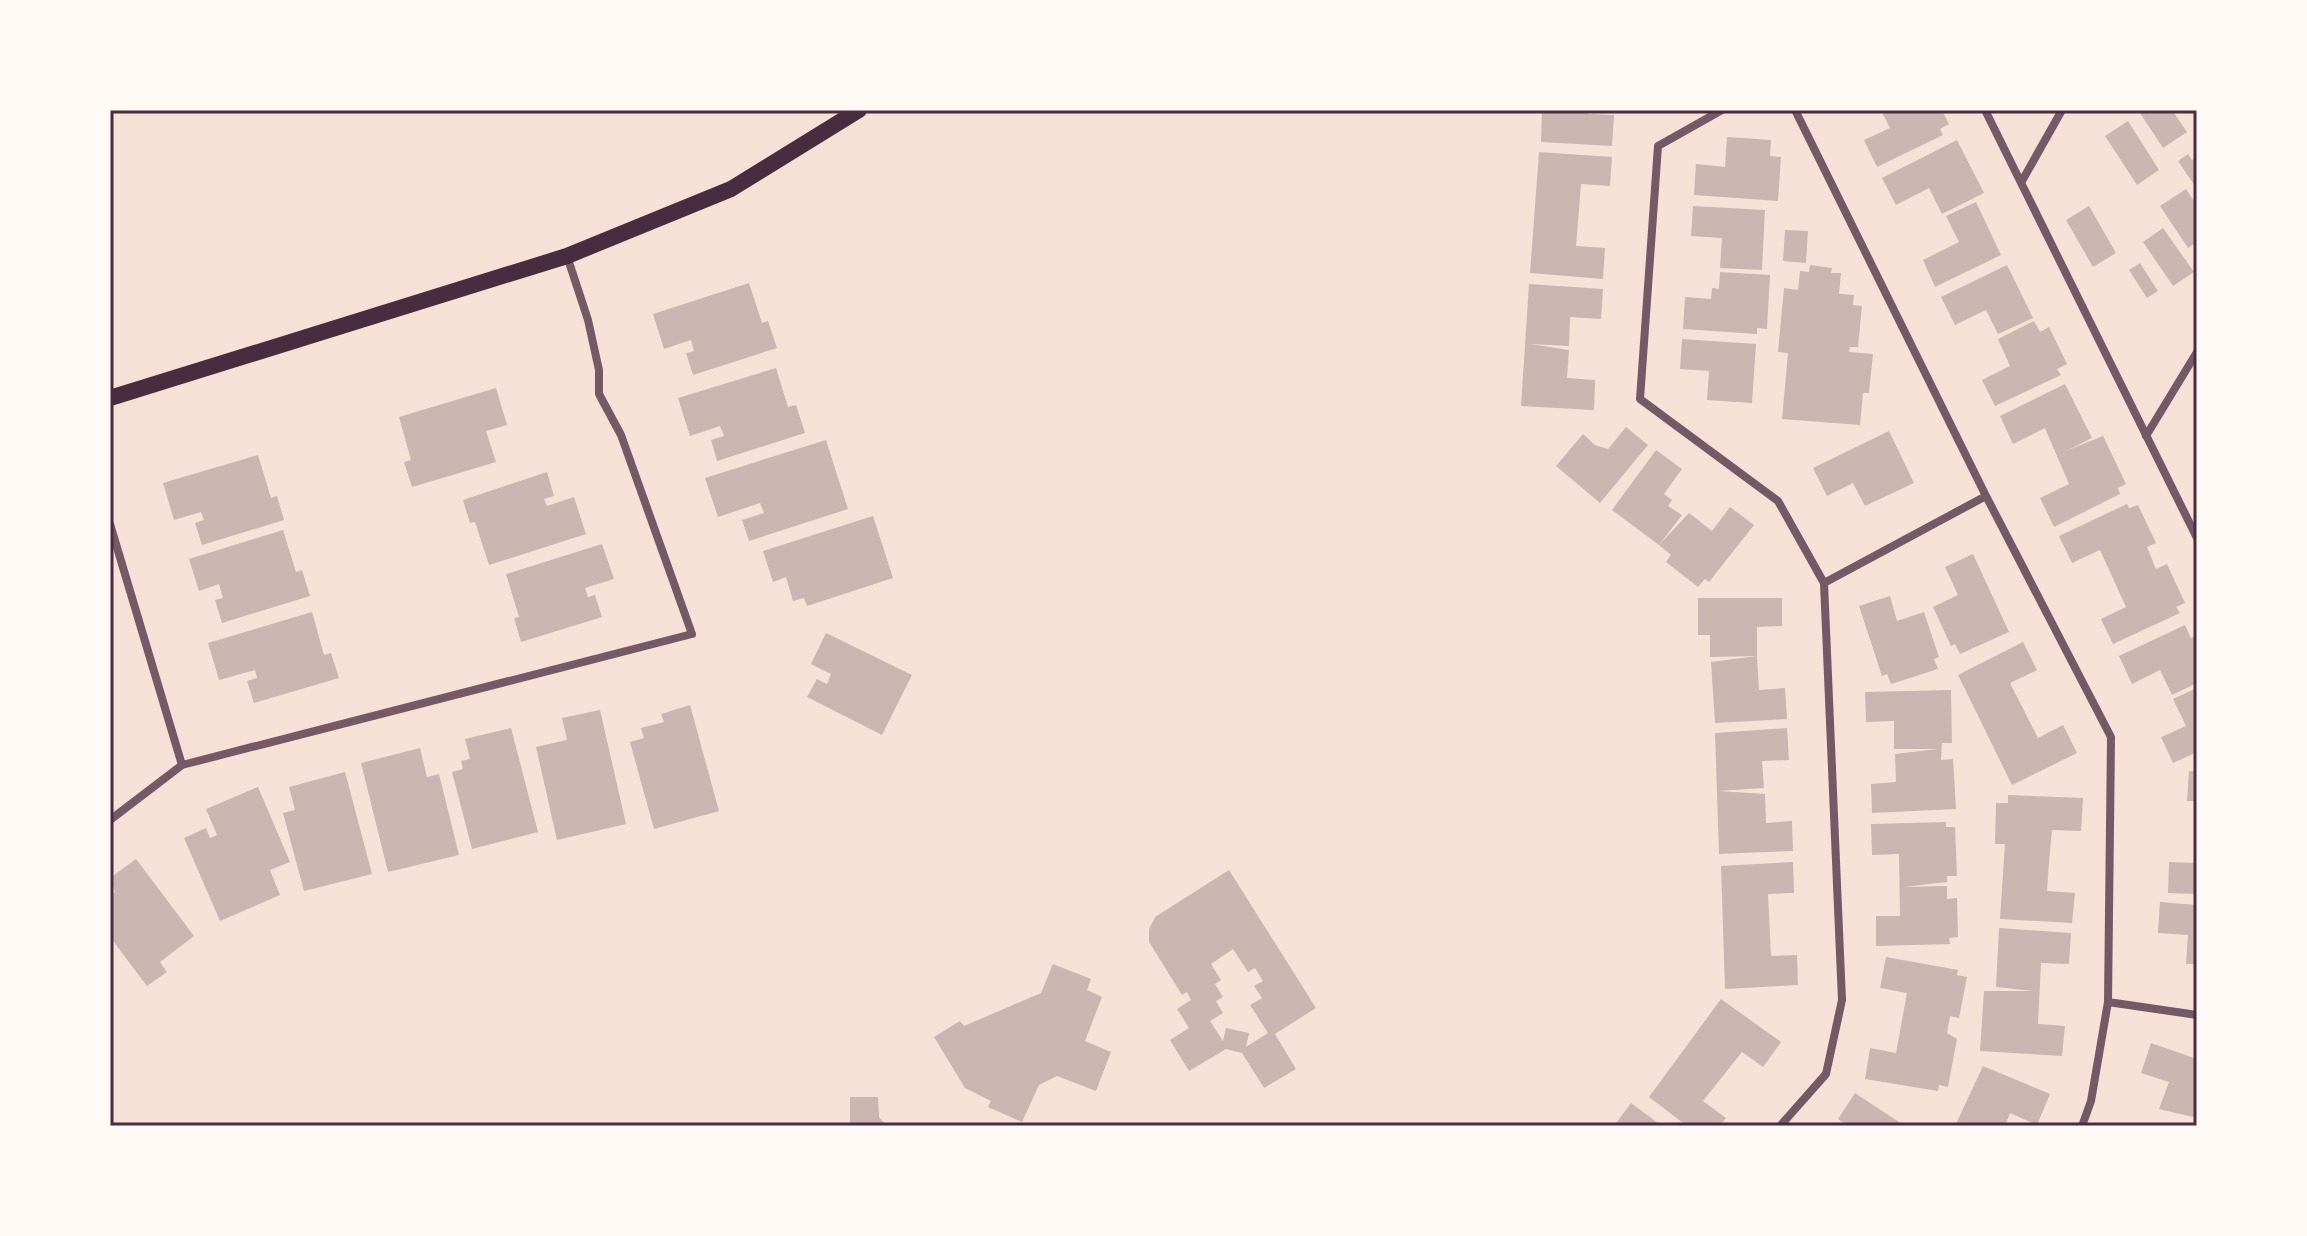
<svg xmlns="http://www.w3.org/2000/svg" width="2307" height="1236" font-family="Ubuntu,sans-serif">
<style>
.building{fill:#ccb4b1;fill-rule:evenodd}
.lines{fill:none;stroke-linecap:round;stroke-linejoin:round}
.minor{stroke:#755966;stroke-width:8}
.secondary{stroke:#4a2c40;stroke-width:16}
.neatline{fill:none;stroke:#4a2c40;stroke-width:3}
</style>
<rect width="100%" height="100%" fill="#f7e1d7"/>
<path class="building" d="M1542,110H1589L1588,114L1614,115L1612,146L1541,142Z
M1881,110H1942L1949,124L1940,129L1943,135L1877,167L1864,140L1890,128Z
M2138,110H2172L2187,132L2163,148Z
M2128,121L2159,170L2137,185L2105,136Z
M1727,137L1771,140L1770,156L1781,157L1778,201L1694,195L1696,164L1725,167Z
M1957,140L1984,193L1942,214L1929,188L1896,205L1882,178Z
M1539,152L1612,157L1610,186L1581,184L1576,246L1605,248L1603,279L1530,273Z
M2188,154L2192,160L2197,157V189L2178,161Z
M2186,189L2197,206V242L2188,248L2160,206Z
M1976,202L2001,255L1935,287L1923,260L1959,242L1946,216Z
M1693,206L1765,210L1762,270L1720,268L1722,238L1691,236Z
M2089,206L2116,253L2093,267L2066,220Z
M2163,228L2194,272L2173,286L2143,242Z
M1785,230L1808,231L1806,263L1783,261Z
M2140,263L2158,291L2147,298L2129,270Z
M1810,265L1832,268L1831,273H1841L1839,294L1854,295L1853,305L1862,306L1858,347H1850L1849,352L1873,354L1869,393H1863L1860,425L1782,419L1788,353L1778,352L1784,288L1798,290L1800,271L1809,272Z
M2007,265L2033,318L1998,334L1986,310L1955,325L1941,297Z
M1720,272L1770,275L1767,329L1757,328V334L1683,329L1685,297L1711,299L1712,288L1719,289Z
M749,283L762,323L768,321L777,348L693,375L686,353L694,351L691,340L664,349L653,314Z
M1529,284L1603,289L1601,319L1570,317L1569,346L1530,344L1569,350L1567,378L1595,380L1594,410L1521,406Z
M2034,321L2040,332L2049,327L2067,364L2057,369L2061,375L1995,406L1982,380L2010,366L1998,339Z
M1682,339L1756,344L1752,403L1707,400L1709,371L1680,369Z
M776,368L788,407L796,405L805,433L717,461L711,440L724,436L720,426L690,436L678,398Z
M2065,384L2092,438L2068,450L2103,436L2126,484L2118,488L2120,494L2054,527L2040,498L2069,484L2045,428L2013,444L2000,416Z
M496,388L507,425L486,431L496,462L412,487L404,462L411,460L399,417Z
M1626,427L1648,445L1600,503L1556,466L1583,434L1595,445L1608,449Z
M1889,431L1914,483L1865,506L1853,483L1827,496L1813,468Z
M826,440L848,509L749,541L742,520L764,513L760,503L718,517L705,478Z
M1656,450L1682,469L1664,494L1672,500L1668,506L1682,515L1659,545L1612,510Z
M258,455L271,498L277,496L284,520L202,545L195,523L204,520L201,512L174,520L163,483Z
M547,472L554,496L544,499L547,506L574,497L586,534L489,565L475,522L470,523L463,500Z
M2127,504L2129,508L2138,505L2156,543L2147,547L2156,569L2167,564L2185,603L2176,607L2180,613L2113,644L2101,619L2126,607L2100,550L2072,563L2059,536Z
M1730,507L1754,525L1709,582L1705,579L1698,587L1666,562L1671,555L1659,545L1689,513L1712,531Z
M873,516L893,578L807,606L804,598L793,601L786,577L773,582L763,551Z
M283,530L296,572L302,570L310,596L222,623L215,600L223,598L219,584L199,591L189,559Z
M602,544L614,579L585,588L588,597L595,595L602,617L521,642L514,618L519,617L506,574Z
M1973,554L2009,632L1960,654L1955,644L1951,646L1933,607L1958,595L1945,567Z
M1890,596L1897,621L1924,612L1939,657L1934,659L1938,669L1891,684L1887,674L1882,676L1859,606Z
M1698,598H1782V626L1757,627V656L1710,657V635H1698Z
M312,612L324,655L331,653L339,678L254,703L247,681L257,678L255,670L219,680L208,643Z
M2185,625L2191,638L2197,635V683L2172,695L2160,670L2132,684L2119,656Z
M826,633L912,675L882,735L807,697L817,679L827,684L831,674L811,664Z
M2023,642L2037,670L2010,683L2038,738L2063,725L2077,753L2012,785L1958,675Z
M1757,656L1759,690L1785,688L1787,719L1715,723L1711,662Z
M2197,688V752L2173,763L2161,737L2186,726L2173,699Z
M1951,690L1952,743H1942L1941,760L1953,759L1956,809L1872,813L1871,784L1896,782L1895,754L1938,749H1894V721L1866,722L1865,692Z
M690,705L719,811L654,829L630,742L644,738L641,728L664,722L661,714Z
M600,710L626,824L557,840L536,747L567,740L562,718Z
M511,728L538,832L472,849L452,772L463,769L461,761L470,759L465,739Z
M1787,728L1789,760L1762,761L1764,788L1718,791L1765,794L1766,823L1792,821L1793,851L1719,854L1715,733Z
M420,748L427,777L439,774L459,855L388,872L361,763Z
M2189,771H2197V801H2187Z
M345,772L372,874L304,891L283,813L295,810L289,787Z
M258,787L290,862L270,870L280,895L220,921L184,838L206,828L210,838L217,835L206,809Z
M2008,795L2083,798L2081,831L2052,830L2049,862L2047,891L2075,893L2072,923L2000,919L2005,844H1995L1996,803H2008Z
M1946,822V827H1955L1957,876H1947V882L1903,887L1947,886V899L1957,898L1958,937L1949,938L1950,944L1876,946V916H1900L1899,854L1872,855L1871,824Z
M136,859L194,936L160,962L167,972L147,986L110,937V896L115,892L110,878Z
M1793,862L1794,893L1768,894L1771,956L1797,955L1798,985L1725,989L1721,866Z
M2169,862L2197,863V894L2168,893Z
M1229,870L1316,1008L1275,1034L1296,1069L1264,1088L1242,1053L1226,1049L1189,1071L1170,1040L1189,1028L1177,1009L1191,1000L1187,992L1182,995L1149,942V929L1155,917ZM1233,949L1248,972L1255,968L1263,981L1254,986L1262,998L1250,1005L1268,1033L1246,1047L1249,1033L1226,1028L1223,1041L1210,1021L1223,1013L1216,1001L1223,997L1215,984L1221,980L1211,964Z
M2160,902L2197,905V964H2186L2188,935L2158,933Z
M1999,928L2071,933L2069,964L2041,963L2038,1024L2065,1026L2062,1056L1980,1051L1984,991H2033L1996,987Z
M1886,957L1958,970L1957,975L1967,977L1959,1018L1950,1016L1947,1033L1957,1039L1948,1087L1939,1085L1938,1091L1865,1079L1870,1048L1896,1053L1907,993L1880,988Z
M1053,964L1091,979L1087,990L1102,997L1085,1041L1111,1052L1096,1091L1057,1076L1039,1085L1022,1122L988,1107L991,1101L965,1088L934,1037L960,1021L964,1026L1041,993Z
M1721,999L1781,1042L1763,1067L1742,1052L1703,1101L1726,1118L1719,1126H1687L1649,1097Z
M2151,1043L2197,1059V1118L2159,1109L2169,1082L2141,1073Z
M1983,1066L2050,1094L2037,1125L2010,1113L2005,1126H1955Z
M1855,1093L1905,1126H1848L1838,1119Z
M850,1097H878L879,1117L887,1126H850Z
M1631,1103L1662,1126H1614Z"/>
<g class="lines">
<path class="minor" d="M1722,110L1658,146L1640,399L1778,501L1824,583L1842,1000L1826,1074L1780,1126
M1795,110L1986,496L2111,737L2108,1002L2091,1101L2082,1126
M1985,110L2197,538
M2022,181L2062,110
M2146,436L2197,352
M110,524L182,765
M1824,583L1986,496
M110,820L182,765L692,634L621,435L599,394V370L588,320L567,256
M2108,1002L2197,1015"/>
<path class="secondary" d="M110,398L567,256L731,189L859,110"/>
</g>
<rect width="2307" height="1236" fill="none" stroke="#fffaf5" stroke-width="224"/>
<rect x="112" y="112" width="2083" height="1012" class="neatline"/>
</svg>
